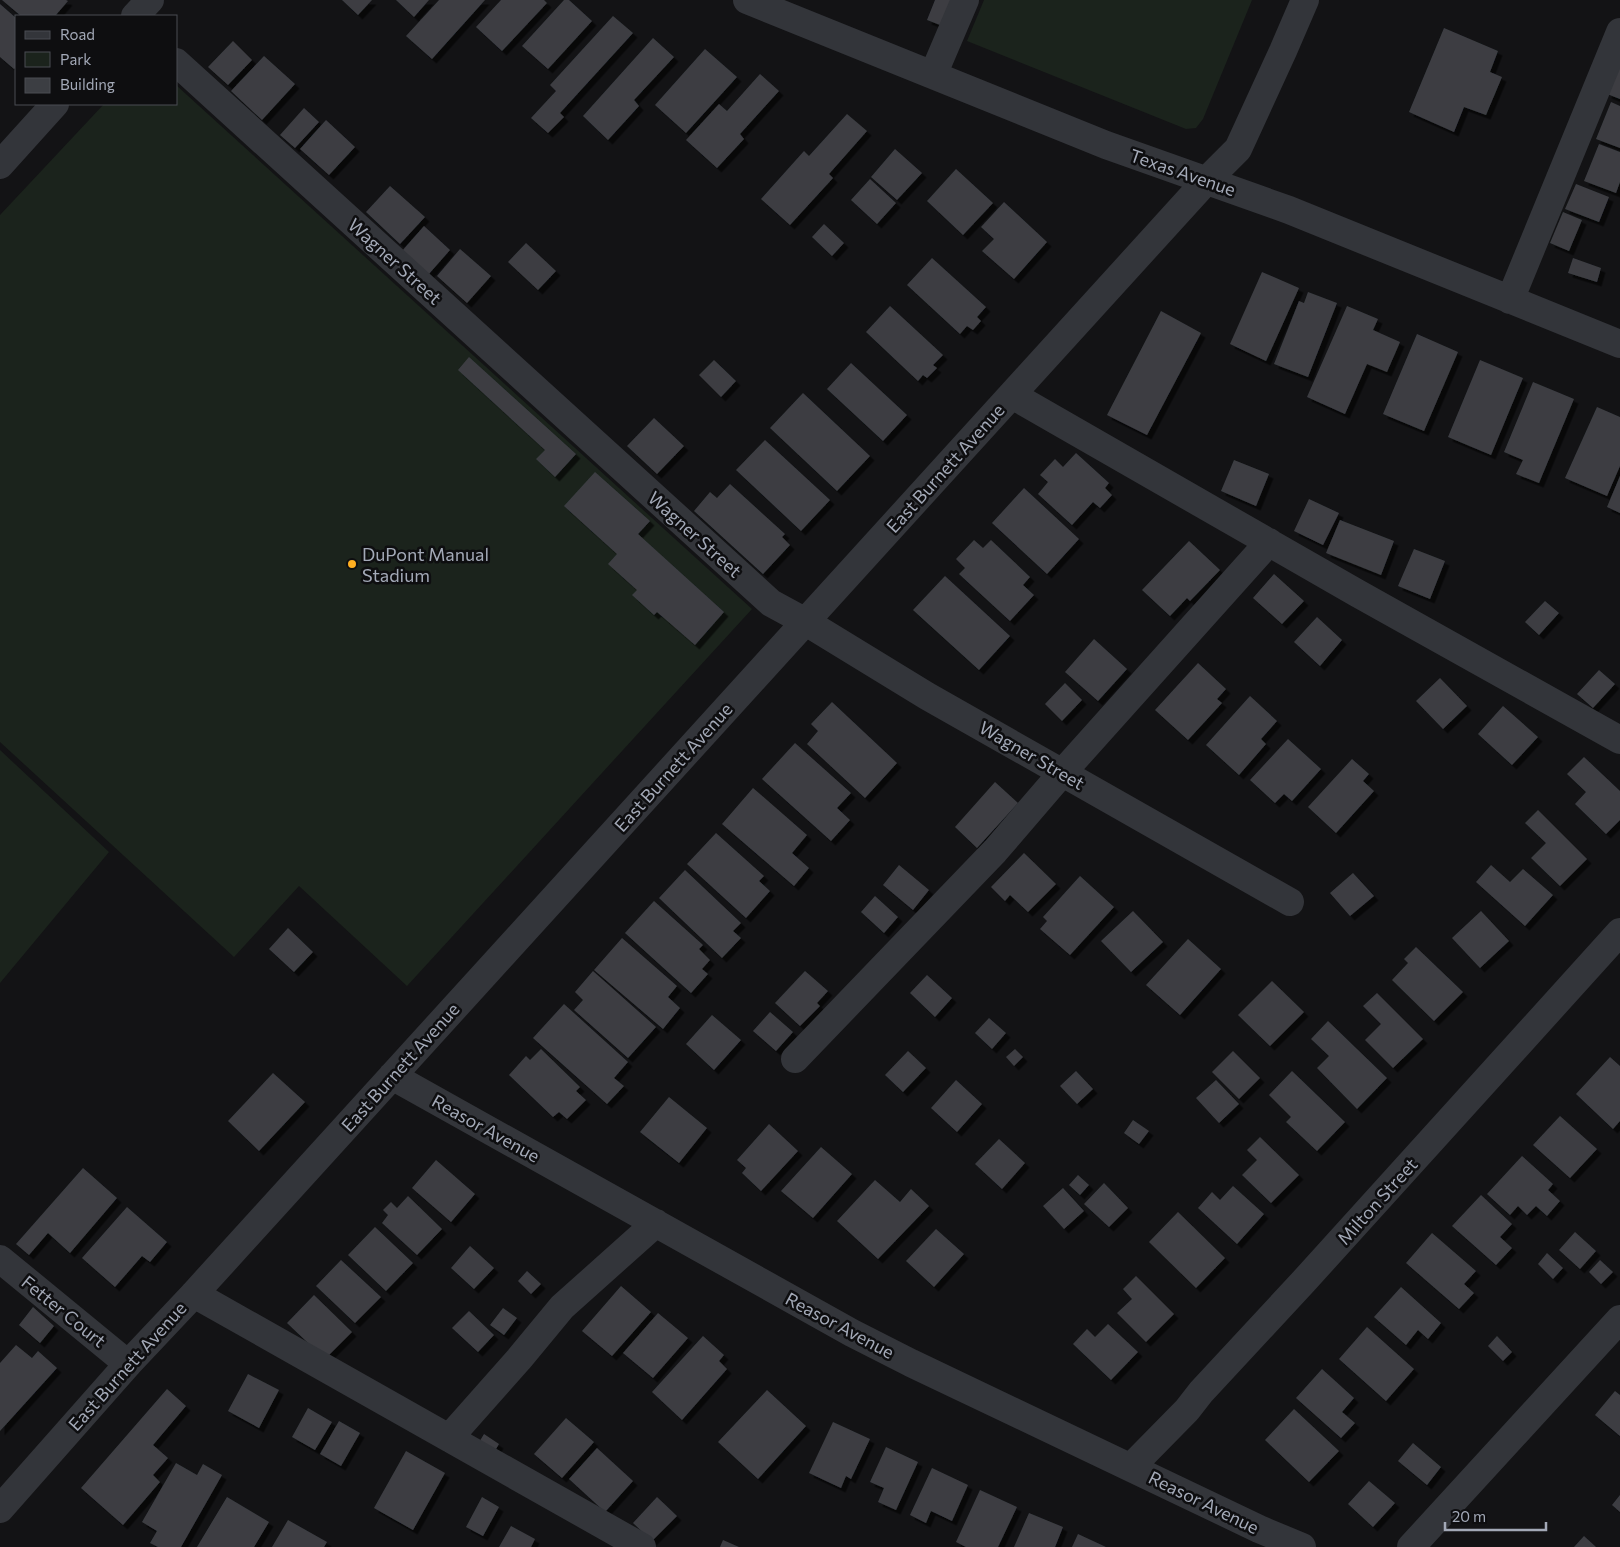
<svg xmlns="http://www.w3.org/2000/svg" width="1620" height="1547" font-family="Commissioner,sans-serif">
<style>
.green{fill:#1b231c}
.building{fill:#3c3e43;filter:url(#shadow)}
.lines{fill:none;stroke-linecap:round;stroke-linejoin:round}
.minor{stroke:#33353a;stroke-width:28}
.poi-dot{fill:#ffaf21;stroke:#0e0e10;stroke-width:2}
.labels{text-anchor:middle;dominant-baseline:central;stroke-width:5;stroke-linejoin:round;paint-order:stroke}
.street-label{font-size:18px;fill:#a3a9b7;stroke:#0e0e10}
.poi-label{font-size:18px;fill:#a3a9b7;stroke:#0e0e10;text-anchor:start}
</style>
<defs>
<filter id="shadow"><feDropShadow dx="4.5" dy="4.5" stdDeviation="0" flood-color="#0009"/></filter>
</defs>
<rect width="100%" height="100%" fill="#131315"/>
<path class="green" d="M984,0H1252L1203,119L1196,128L1186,129L967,41Z
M176,85L752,609L407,986L299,886L234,957L0,742V215L104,104H176Z
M0,750L109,852L0,983Z"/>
<path class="building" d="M2,0H66L68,1L55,16H21Z
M342,0H372L358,15Z
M396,0H429L414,17Z
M439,0H485L432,59L406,36Z
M501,0H544L547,3L502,51L476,27Z
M564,0H569L592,21L548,69L522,46Z
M935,0H959L948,28L927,20Z
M0,4L16,18V67L14,69L0,57Z
M613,16L633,33L560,113L564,117L548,133L531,118L556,91L550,85Z
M1444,28L1498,51L1490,72L1502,77L1486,115L1464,107L1454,132L1409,112Z
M653,38L674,57L634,100L639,106L608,140L583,116Z
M233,41L252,60L228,85L208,67Z
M705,49L737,77L686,133L655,105Z
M264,56L295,84L262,120L231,91Z
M1620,62V99L1607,94Z
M760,74L779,91L740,134L744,139L717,168L686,140L719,104L727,111Z
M1611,102L1620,106V148L1596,139Z
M304,108L319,122L295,148L280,135Z
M847,114L867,131L829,174L833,178L790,225L761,199L804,151L809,156Z
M326,120L355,147L329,175L300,149Z
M1599,144L1620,152V182L1616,193L1584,181Z
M895,149L922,173L897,200L871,177Z
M956,169L993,203L963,235L927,201Z
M870,179L896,203L877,224L851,200Z
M1576,184L1609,197L1599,222L1565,209Z
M390,186L425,217L400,244L366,212Z
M1004,202L1047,242L1014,279L982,251L994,239L981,227Z
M1563,212L1582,220L1569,251L1550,243Z
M824,224L844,243L832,256L812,237Z
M424,226L450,250L428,275L402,251Z
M526,243L556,271L538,290L508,262Z
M460,249L491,276L467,303L437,276Z
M932,258L986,307L977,317L981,321L973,330L967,326L960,334L907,285Z
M1573,258L1601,268L1597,282L1568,273Z
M1262,272L1299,288L1266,361L1230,344Z
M1308,292L1337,303L1308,377L1274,364L1299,301L1304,303Z
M890,306L943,355L933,365L937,368L927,378L923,375L918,381L866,332Z
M1347,306L1378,319L1373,330L1400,342L1387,372L1367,364L1345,414L1307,397Z
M1161,311L1201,333L1147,435L1107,415Z
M1417,334L1458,352L1424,431L1383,414Z
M469,357L576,454L555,477L536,459L545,450L458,370Z
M714,360L736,381L721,397L699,375Z
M1480,360L1523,378L1491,455L1448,437Z
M851,363L907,415L883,441L827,389Z
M1533,382L1574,399L1539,483L1516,474L1523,460L1504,452Z
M803,393L870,456L837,491L770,428Z
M1597,407L1620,417V466L1607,496L1565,478Z
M654,418L684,446L657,474L627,446Z
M765,440L830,500L801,531L736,470Z
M1076,453L1109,483L1105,488L1112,495L1100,508L1093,502L1072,525L1038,494L1048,482L1040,475L1055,459L1063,467Z
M1234,460L1269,474L1256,506L1221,491Z
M595,472L650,521L638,534L724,612L695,645L657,612L654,615L632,595L637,590L608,564L617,554L564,506Z
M1620,476V513L1607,507Z
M730,484L785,534L782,537L790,545L763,574L694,511L710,492L717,498Z
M1024,488L1079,539L1047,574L992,523Z
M1309,499L1339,513L1323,545L1294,531Z
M1340,520L1394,541L1381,575L1326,553Z
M974,540L983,548L991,540L1030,577L1023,585L1034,595L1010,621L959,574L965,568L956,559Z
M1189,541L1220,570L1190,601L1187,598L1170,616L1142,590Z
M1414,549L1445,561L1430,599L1398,586Z
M1274,574L1304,601L1282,624L1253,598Z
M945,576L1010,636L979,670L913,610Z
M1545,601L1559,613L1539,635L1525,622Z
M1317,617L1342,640L1320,666L1294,642Z
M1094,639L1127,669L1098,701L1065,672Z
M1198,663L1226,689L1217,699L1222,703L1188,740L1155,710Z
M1599,670L1615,684L1593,708L1577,694Z
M1440,678L1467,706L1443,729L1416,701Z
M1065,683L1082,700L1062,721L1045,704Z
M1250,696L1277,721L1261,739L1266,744L1239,775L1206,745Z
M832,702L897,763L865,798L807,744L818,731L811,724Z
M1503,706L1538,737L1512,765L1478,734Z
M1288,739L1321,769L1292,801L1284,794L1275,803L1250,780Z
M795,743L851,793L837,808L850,820L831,841L762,779Z
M1584,757L1620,791V820L1606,834L1575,804L1586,792L1567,774Z
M1352,759L1369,774L1363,781L1374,791L1336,833L1308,807Z
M995,782L1018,803L977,848L955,827Z
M753,788L807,835L792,853L809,868L794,886L722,824Z
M1538,810L1587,859L1560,886L1531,858L1546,843L1525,823Z
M716,833L764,876L759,881L770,891L746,918L687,864Z
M1024,853L1056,884L1028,912L1010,895L1005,901L991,887Z
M899,865L929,890L913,910L883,885Z
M1491,865L1510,882L1523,869L1553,895L1525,926L1476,882Z
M685,870L741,923L733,931L741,938L722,958L659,898Z
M1353,873L1374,896L1350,916L1330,893Z
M1080,876L1114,907L1070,955L1040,929L1047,921L1043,917Z
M875,896L898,917L884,933L861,912Z
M654,901L703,945L699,949L710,960L702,969L708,974L691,993L625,933Z
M1133,911L1163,942L1131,972L1101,941Z
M1481,911L1509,941L1480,968L1452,938Z
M288,928L313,952L294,972L269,949Z
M622,938L677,986L668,997L680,1008L663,1029L594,970Z
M1188,939L1221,969L1180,1015L1146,985Z
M1416,947L1463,992L1434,1021L1392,980L1408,963L1404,959Z
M593,971L656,1027L628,1058L574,1010L583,1000L575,992Z
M805,971L828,991L817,1003L820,1006L800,1026L775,1003Z
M927,975L952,998L935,1017L910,993Z
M1272,981L1304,1012L1270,1046L1238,1015Z
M1377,993L1423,1039L1393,1068L1365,1040L1381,1024L1363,1006Z
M564,1004L628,1062L614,1078L624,1086L607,1104L533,1038Z
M770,1012L793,1032L776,1051L753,1031Z
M712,1015L741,1040L714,1070L686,1044Z
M989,1018L1006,1033L992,1049L975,1033Z
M1328,1021L1387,1078L1357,1109L1317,1068L1329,1056L1311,1039Z
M541,1049L580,1087L576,1091L586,1100L567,1119L559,1112L553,1117L509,1075L526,1056L530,1060Z
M1015,1049L1023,1057L1014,1066L1006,1057Z
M908,1051L926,1068L903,1092L885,1075Z
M1233,1051L1260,1078L1239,1099L1212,1072Z
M1610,1057L1620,1066V1121L1613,1129L1576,1094Z
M1076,1071L1093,1089L1077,1104L1060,1086Z
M1292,1071L1345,1122L1317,1151L1286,1122L1291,1117L1269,1095Z
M273,1073L305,1102L259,1151L228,1121Z
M956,1080L982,1104L957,1132L931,1108Z
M1216,1080L1239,1104L1219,1123L1196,1098Z
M669,1097L707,1128L679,1163L640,1132Z
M1560,1116L1597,1149L1570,1178L1533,1145Z
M1133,1120L1149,1131L1139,1144L1124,1133Z
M769,1124L798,1151L761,1191L742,1173L746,1168L737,1160Z
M1260,1137L1299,1175L1271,1203L1242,1175L1257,1160L1247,1150Z
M999,1139L1025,1163L1002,1189L975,1164Z
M821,1147L852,1174L813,1218L781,1191Z
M1522,1156L1553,1184L1548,1190L1560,1201L1547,1216L1536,1206L1527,1215L1518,1206L1510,1215L1487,1194Z
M436,1160L475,1194L451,1222L412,1188Z
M83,1168L117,1198L70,1253L48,1233L29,1255L16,1244Z
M1078,1175L1089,1185L1080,1195L1069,1185Z
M875,1180L900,1202L911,1189L929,1206L878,1259L837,1221Z
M1104,1183L1128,1208L1109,1227L1084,1204Z
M1233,1186L1264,1214L1237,1244L1198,1208L1212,1192L1220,1200Z
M1063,1188L1084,1211L1064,1229L1043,1206Z
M1481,1195L1512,1224L1500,1237L1512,1248L1496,1265L1452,1226Z
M408,1196L442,1229L417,1255L382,1223L388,1215L383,1210L391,1202L397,1208Z
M127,1207L167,1242L150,1262L142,1256L115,1287L82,1258Z
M1178,1212L1225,1258L1196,1288L1149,1242Z
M375,1227L413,1263L386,1291L348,1255Z
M936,1229L964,1254L934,1287L906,1261Z
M1575,1232L1596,1251L1580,1269L1559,1250Z
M1432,1233L1476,1271L1464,1284L1474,1293L1459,1309L1406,1263Z
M470,1246L494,1268L474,1289L451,1268Z
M1547,1253L1563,1268L1553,1279L1538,1264Z
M341,1260L381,1297L355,1323L316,1286Z
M1600,1260L1613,1272L1601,1284L1589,1272Z
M527,1271L541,1284L531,1294L518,1281Z
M1136,1276L1174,1314L1146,1342L1117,1313L1132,1299L1123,1289Z
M621,1286L651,1312L612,1356L582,1331Z
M1401,1287L1441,1323L1428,1339L1418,1330L1406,1345L1374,1317Z
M314,1295L352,1332L325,1359L287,1323Z
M33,1307L54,1326L40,1343L19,1325Z
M503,1308L517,1318L504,1335L490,1325Z
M469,1311L494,1335L478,1352L452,1328Z
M658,1313L688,1338L653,1378L623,1353Z
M1108,1324L1138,1352L1111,1380L1073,1344L1087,1329L1095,1337Z
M1367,1327L1414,1369L1386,1401L1339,1359Z
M703,1336L724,1355L719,1361L727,1369L682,1420L652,1392Z
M1497,1336L1512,1352L1503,1361L1488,1346Z
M16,1345L32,1358L38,1351L57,1368L0,1431V1363Z
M1322,1369L1354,1398L1342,1412L1355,1423L1341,1438L1296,1398Z
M248,1374L279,1390L259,1428L228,1411Z
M167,1389L186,1406L153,1445L168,1458L153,1475L160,1482L123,1525L81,1488Z
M767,1390L806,1426L758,1479L718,1442Z
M1615,1391L1620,1395V1436L1595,1415Z
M308,1408L332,1422L315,1450L292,1437Z
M1294,1409L1339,1451L1309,1482L1265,1440Z
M566,1418L594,1442L562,1478L534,1454Z
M339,1421L360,1433L341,1466L320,1454Z
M833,1422L870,1439L851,1479L846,1476L841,1488L809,1473Z
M484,1434L499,1444L493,1454L478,1444Z
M1413,1443L1441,1467L1427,1485L1398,1461Z
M886,1447L918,1462L896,1510L878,1502L884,1488L870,1482Z
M597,1448L633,1481L605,1512L569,1479Z
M406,1451L445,1473L413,1530L374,1508Z
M176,1463L197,1475L203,1464L222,1475L181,1547H158L150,1543L157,1531L142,1522Z
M932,1468L968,1485L952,1521L931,1511L926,1523L910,1515Z
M1369,1481L1395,1503L1373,1527L1348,1504Z
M980,1490L1017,1507L998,1547H966L956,1542Z
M1620,1495V1512L1612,1505Z
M227,1497L269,1522L254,1547H197Z
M482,1497L499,1507L483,1536L466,1527Z
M657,1497L677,1516L652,1541L633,1523Z
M1029,1513L1063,1527L1055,1547H1014Z
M288,1520L327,1542L324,1547H272Z
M511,1526L535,1539L531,1547H499Z
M1078,1534L1106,1547H1072Z
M1584,1536L1596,1547H1574Z
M723,1540L739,1547H720Z"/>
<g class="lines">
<path class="minor" d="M747,0L1106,145L1289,210L1620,344
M135,16L150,0
M176,62L771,603L806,622L927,696L1290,902
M933,75L965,0
M0,165L55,104
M1510,300L1620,32
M1012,395L1357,593L1620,740
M795,1059L995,851L1062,773L1269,542
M392,1076L852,1333L911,1363L1259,1529L1302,1547
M0,1259L128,1364
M194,1294L642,1547
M449,1438L519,1359L562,1307L656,1223
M1131,1467L1187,1410L1201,1392L1304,1281L1620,932
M0,1509L128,1364L194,1294L1207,180L1238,149L1283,51L1305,0
M1411,1547L1620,1319"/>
</g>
<circle class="poi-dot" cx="352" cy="564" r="5"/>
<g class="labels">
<g class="street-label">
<text transform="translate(1183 172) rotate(19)">Texas Avenue</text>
<text transform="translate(395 261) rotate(42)">Wagner Street</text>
<text transform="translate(945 468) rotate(-48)">East Burnett Avenue</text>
<text transform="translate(695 534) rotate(42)">Wagner Street</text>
<text transform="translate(1032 755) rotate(30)">Wagner Street</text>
<text transform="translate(673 767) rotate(-48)">East Burnett Avenue</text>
<text transform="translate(400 1067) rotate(-48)">East Burnett Avenue</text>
<text transform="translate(486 1128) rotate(29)">Reasor Avenue</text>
<text transform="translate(1377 1201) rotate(-48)">Milton Street</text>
<text transform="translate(64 1311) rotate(39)">Fetter Court</text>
<text transform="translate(840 1325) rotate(28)">Reasor Avenue</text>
<text transform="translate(127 1366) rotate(-48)">East Burnett Avenue</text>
<text transform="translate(1204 1502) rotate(26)">Reasor Avenue</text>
</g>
<g class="poi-label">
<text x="362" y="554">DuPont Manual<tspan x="362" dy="21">Stadium</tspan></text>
</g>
</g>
<rect x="15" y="15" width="162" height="90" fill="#0e0e10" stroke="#4a4c53"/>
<rect x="25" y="31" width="25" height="8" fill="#33353a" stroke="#4a4c53"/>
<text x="60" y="40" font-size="15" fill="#a3a9b7">Road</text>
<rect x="25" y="52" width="25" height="15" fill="#1b231c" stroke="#4a4c53"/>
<text x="60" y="65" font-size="15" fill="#a3a9b7">Park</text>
<rect x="25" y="78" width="25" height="15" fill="#3c3e43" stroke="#4a4c53"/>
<text x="60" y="90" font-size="15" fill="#a3a9b7">Building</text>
<path d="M1445 1522v8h101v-8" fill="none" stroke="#a3a9b7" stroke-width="2.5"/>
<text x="1452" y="1522" font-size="15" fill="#a3a9b7" stroke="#0e0e10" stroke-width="4" paint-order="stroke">20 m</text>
</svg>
